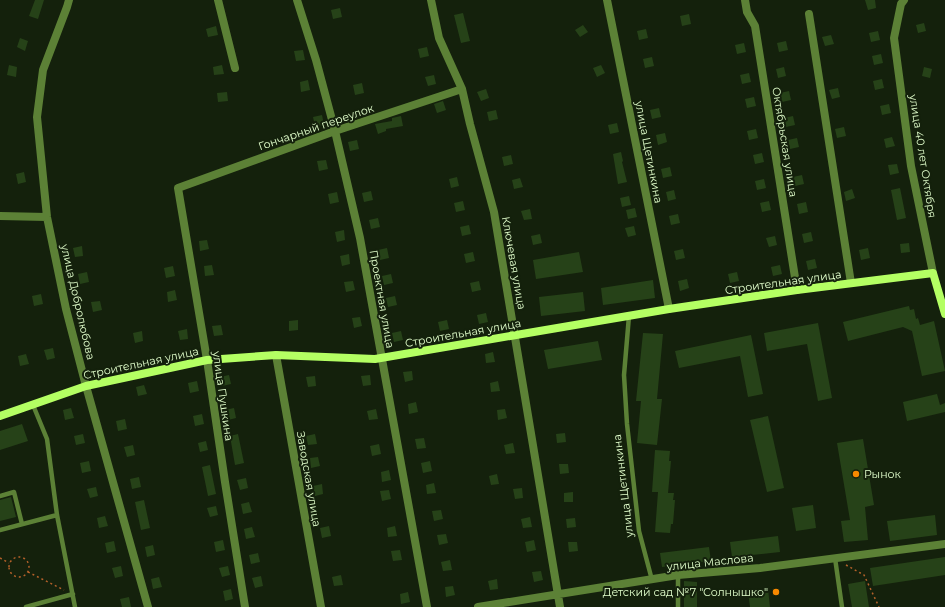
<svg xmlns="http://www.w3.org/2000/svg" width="945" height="607" font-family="Montserrat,sans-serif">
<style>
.building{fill:#264218}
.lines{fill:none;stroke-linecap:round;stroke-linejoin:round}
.path{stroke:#b4612a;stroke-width:1.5;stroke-dasharray:2 3;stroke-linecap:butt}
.lane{stroke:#5c8136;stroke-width:4.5}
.street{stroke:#5c8136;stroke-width:8}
.secondary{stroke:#b4ff63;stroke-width:8}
.poi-dot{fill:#f78900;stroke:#14210c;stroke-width:1.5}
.labels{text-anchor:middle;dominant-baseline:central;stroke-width:4;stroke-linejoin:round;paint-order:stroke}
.street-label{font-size:11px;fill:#e2ffcc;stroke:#14210c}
.poi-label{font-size:11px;fill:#e2ffcc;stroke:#14210c;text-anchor:start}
</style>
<rect width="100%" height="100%" fill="#14210c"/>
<path class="building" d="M35,0H44L38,19L29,16Z
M865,0H875L876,8L868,10Z
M340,8L342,17L333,19L331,10Z
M463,13L470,41L461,43L454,15Z
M689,14L691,24L682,26L680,16Z
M924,23L926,31L918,33L916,25Z
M583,25L588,32L580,37L575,30Z
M216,26L218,35L208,37L206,29Z
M646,29L648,38L639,40L637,31Z
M878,31L880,40L871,42L869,33Z
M831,35L834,44L825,46L822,37Z
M20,38L28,41L25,51L17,47Z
M786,41L788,50L779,52L777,43Z
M744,43L746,52L737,54L735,45Z
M427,47L429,56L420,58L418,49Z
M303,50L305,60L296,61L294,51Z
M881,54L883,63L874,65L872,56Z
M652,57L654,66L645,68L643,59Z
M9,65L17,67L16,77L7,75Z
M222,65L224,74L214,75L213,67Z
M601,65L605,73L597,77L593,68Z
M784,67L786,76L778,78L776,69Z
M924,67L932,69L930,78L922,76Z
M749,73L751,82L742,84L740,75Z
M434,75L436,84L428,86L425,77Z
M882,79L884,88L875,90L873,81Z
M308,80L310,90L301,92L300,82Z
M362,83L364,93L355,95L353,85Z
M838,88L840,97L832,99L829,90Z
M486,89L489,98L481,101L477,92Z
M789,91L791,100L782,102L780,93Z
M227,92L228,101L218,102L217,93Z
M754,97L756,106L747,108L745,99Z
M443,101L446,110L437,113L434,104Z
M889,104L891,113L882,115L880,106Z
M659,108L661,117L652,119L650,110Z
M496,110L498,119L489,121L487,112Z
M322,115L324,125L315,126L313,117Z
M401,116L403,126L386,129V131L378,134L375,124L392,121V118Z
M793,116L795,125L786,127L784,118Z
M617,123L619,132L610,134L608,125Z
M844,127L846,136L837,138L835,129Z
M756,129L758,138L749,140L747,131Z
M665,133L667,142L658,145L656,135Z
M892,137L895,146L886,148L884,139Z
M797,138L799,147L790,149L788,140Z
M357,140L359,149L350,151L348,142Z
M621,152L623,161L622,162L627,182L618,184L613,154Z
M762,153L764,162L755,164L753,155Z
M511,155L513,164L504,166L502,157Z
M326,160L328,169L319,171L317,161Z
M897,164L899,173L890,175L888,165Z
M670,167L672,176L663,178L661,169Z
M24,172L26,182L18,184L16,174Z
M802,175L804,184L795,186L793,177Z
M457,177L459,186L451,188L449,179Z
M520,178L523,187L514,189L512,180Z
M764,179L766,188L757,190L755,181Z
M900,188L906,218L897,220L891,190Z
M852,189L855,198L846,201L844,192Z
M674,190L676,199L668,201L666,192Z
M371,191L373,200L364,202L362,193Z
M337,192L339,202L330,204L328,194Z
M629,196L631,205L622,207L620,198Z
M463,201L465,210L456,212L454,203Z
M769,201L771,210L762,212L760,203Z
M806,202L808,212L799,214L797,204Z
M635,208L637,217L628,219L626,210Z
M530,209L532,219L524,220L521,211Z
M678,214L680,223L671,225L669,216Z
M378,218L380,227L371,229L369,220Z
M469,225L471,234L462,236L460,227Z
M634,226L636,235L628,237L625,228Z
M344,230L345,240L337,242L335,232Z
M811,232L813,241L804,243L802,234Z
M540,234L542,243L533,245L531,236Z
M775,236L777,245L769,247L766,238Z
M207,240L209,249L200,251L199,241Z
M909,243L910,252L901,253L900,244Z
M82,246L83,256L75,257L73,248Z
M387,248L389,258L380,260L378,250Z
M868,248L870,258L861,260L859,250Z
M683,249L685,258L676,260L674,251Z
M473,252L475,261L466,263L464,254Z
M579,252L583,272L536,279L533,260Z
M349,254L350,264L342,266L340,256Z
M815,259L817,268L808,270L806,261Z
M212,265L214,275L205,276L204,266Z
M780,265L782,274L773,276L771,267Z
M173,266L175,276L166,278L164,268Z
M87,272L89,282L80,284L78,274Z
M737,272L739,281L730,283L728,274Z
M391,274L393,283L384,285L382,276Z
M687,279L689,288L680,291L678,281Z
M653,280L655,298L603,305L601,288Z
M353,281L355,290L346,292L344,282Z
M479,281L481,290L472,292L470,283Z
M175,290L177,300L168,302L167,292Z
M583,292L585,311L541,316L539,297Z
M41,294L43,304L34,306L32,296Z
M395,296L397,305L388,307L386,298Z
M100,301L102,310L93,312L91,302Z
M909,306L910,310L914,309L916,319L918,318L920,325L934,321L945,371L922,376L912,331L903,327L848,341L843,322Z
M486,313L488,322L479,324L477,315Z
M360,317L362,326L354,328L352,318Z
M298,320V330L289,331V321Z
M447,320L449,329L440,331L438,322Z
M818,323L832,398L818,401L807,344L767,351L764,333Z
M221,325L223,335L214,336L212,326Z
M187,329L188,339L180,340L178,331Z
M142,331L143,341L135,343L133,333Z
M401,331L403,340L394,342L392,333Z
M643,333L663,334L657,399H662L657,445L637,443L641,401H636Z
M751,335L763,394L748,397L740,356L679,368L675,351Z
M598,341L602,360L548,369L544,350Z
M53,348L55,358L47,360L44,350Z
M493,352L495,362L486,363L485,354Z
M26,354L29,364L20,366L18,356Z
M412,371L413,380L405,382L403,372Z
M229,375L231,384L222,386L220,377Z
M370,375L371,385L363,386L361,376Z
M315,376L316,386L308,387L306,377Z
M197,381L199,391L190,393L188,383Z
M498,381L500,391L491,392L490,383Z
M144,385L147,394L138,396L136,387Z
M937,394L940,405L945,403V412L907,421L903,402Z
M416,402L418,412L409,414L408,404Z
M71,408L74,418L65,420L63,410Z
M234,408L236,418L228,420L225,410Z
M376,409L378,419L369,420L367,411Z
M505,409L507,418L498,420L497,410Z
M202,414L204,424L195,426L193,416Z
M768,416L784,488L767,492L750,420Z
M125,419L127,429L118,431L116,421Z
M22,424L28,441L0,450V431Z
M565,433L566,442L557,443L556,434Z
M83,434L85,443L76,445L74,436Z
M238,434L244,463L235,465L230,436Z
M315,434L317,444L308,445L306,436Z
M424,438L426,448L417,449L415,439Z
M863,439L874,505L865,507L868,540L844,542L841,521L850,520L837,443Z
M206,441L208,450L200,452L198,443Z
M513,443L515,453L506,454L504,445Z
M379,444L381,454L372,456L370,446Z
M133,445L135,455L127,457L124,447Z
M655,450L670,451L669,461H671L668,493H674L673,500H675L673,524H671L670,533L655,532L658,492H652Z
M318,457L320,466L311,468L310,458Z
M89,461L91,471L82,473L80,463Z
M430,461L432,471L423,473L421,463Z
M559,464H568L569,473L560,474Z
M210,465L216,494L208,496L202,467Z
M389,470L391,480L382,482L381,472Z
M497,474L499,484L491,485L489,476Z
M139,477L141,487L132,489L130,479Z
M246,478L248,488L240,490L237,480Z
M434,483L436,493L427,494L426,485Z
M322,484L323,494L315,496L313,486Z
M96,487L98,496L90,498L87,489Z
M522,488L523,498L515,499L513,489Z
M389,490L391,499L382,501L380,491Z
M573,492V502H564V493Z
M11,497L16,517L0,521V500Z
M144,500L150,528L141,530L135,502Z
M249,502L252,512L243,514L241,504Z
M813,505L816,528L796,531L792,508Z
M216,506L218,515L210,517L207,508Z
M441,510L443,519L434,521L432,511Z
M935,515L937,535L890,541L887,521Z
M105,516L108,526L99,528L97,518Z
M530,517L532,527L523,528L521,519Z
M575,518L576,527L567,528L566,519Z
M329,526L331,536L322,538L320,528Z
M395,526L397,536L388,537L387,528Z
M252,527L255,537L246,539L244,529Z
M446,534L448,543L439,545L437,535Z
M778,536L780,552L732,557L730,542Z
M223,540L225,550L216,552L214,542Z
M534,540L536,550L527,552L525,542Z
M114,541L116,551L107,553L105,543Z
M568,542H577L578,551L569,552Z
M153,545L155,555L147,557L145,547Z
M709,547L711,561L662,567L660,553Z
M400,550L402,560L393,561L391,551Z
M258,553L260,562L251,564L249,555Z
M945,557V575L873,586L870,568Z
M450,560L452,570L443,571L441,562Z
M121,566L123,576L115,578L112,568Z
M228,566L230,575L222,577L219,568Z
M541,571L543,580L534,582L532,572Z
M341,575L343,585L334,586L332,577Z
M261,576L263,586L255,588L252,578Z
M159,577L162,587L153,589L151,579Z
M497,579L498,589L490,590L488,581Z
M684,581L697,582V607H684Z
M865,581L869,607H852L848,584Z
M453,586L455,595L446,597L445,587Z
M231,589L233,599L225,601L223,591Z
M768,589L770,607H750L748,592Z
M408,592L410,602L401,604L400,594Z
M129,597L131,607H122L120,599Z"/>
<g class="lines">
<path class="path" d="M9 567a10 10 0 1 1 20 0a10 10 0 1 1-20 0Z
M0,558L9,563
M846,565L864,575L879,607
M28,572L64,590"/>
<path class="lane" d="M629,316L624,375L627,424L639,531L652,580
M33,405L47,439L57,515L75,607
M0,496L14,492L22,524
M0,530L57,515
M835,558L842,607
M678,575V607
M26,607L73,594"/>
<path class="street" d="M69,0L67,7L43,70L37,117L47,217L66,309L86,386L148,607
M218,0L235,68
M297,0L316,60L335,131L360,238L427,607
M431,0L439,38L462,89L470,124L494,212L560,607
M607,0L669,309
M745,0L747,12L755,26L797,290
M904,0L901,4L894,38L911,166L933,273
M809,14L851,283
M0,216L47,217
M276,355L321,607
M245,607L225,482L207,360L178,188L335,131L462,89
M478,607L678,575L760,568L945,544"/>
<path class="secondary" d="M0,416L86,386L207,360L276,355L375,359L669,309L797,290L933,273L945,314"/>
</g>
<g class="poi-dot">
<circle cx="856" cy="474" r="4"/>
<circle cx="776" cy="592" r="4"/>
</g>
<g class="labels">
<g class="street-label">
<text transform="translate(316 127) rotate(-19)">Гончарный переулок</text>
<text transform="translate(785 142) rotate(81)">Октябрьская улица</text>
<text transform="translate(649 152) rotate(79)">улица Щетинкина</text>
<text transform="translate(923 156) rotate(81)">улица 40 лет Октября</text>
<text transform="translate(514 263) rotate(80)">Ключевая улица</text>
<text transform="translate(783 282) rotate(-8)">Строительная улица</text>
<text transform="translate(382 299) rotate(80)">Проектная улица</text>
<text transform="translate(78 302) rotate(77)">улица Добролюбова</text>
<text transform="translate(463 333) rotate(-10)">Строительная улица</text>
<text transform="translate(141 363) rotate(-12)">Строительная улица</text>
<text transform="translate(223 396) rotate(82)">улица Пушкина</text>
<text transform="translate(309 479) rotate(80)">Заводская улица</text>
<text transform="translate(623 486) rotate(-97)">улица Щетинкина</text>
<text transform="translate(710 562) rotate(-6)">улица Маслова</text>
</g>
<g class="poi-label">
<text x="864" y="474">Рынок</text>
<text x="768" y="592" text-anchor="end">Детский сад №7 "Солнышко"</text>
</g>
</g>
</svg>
